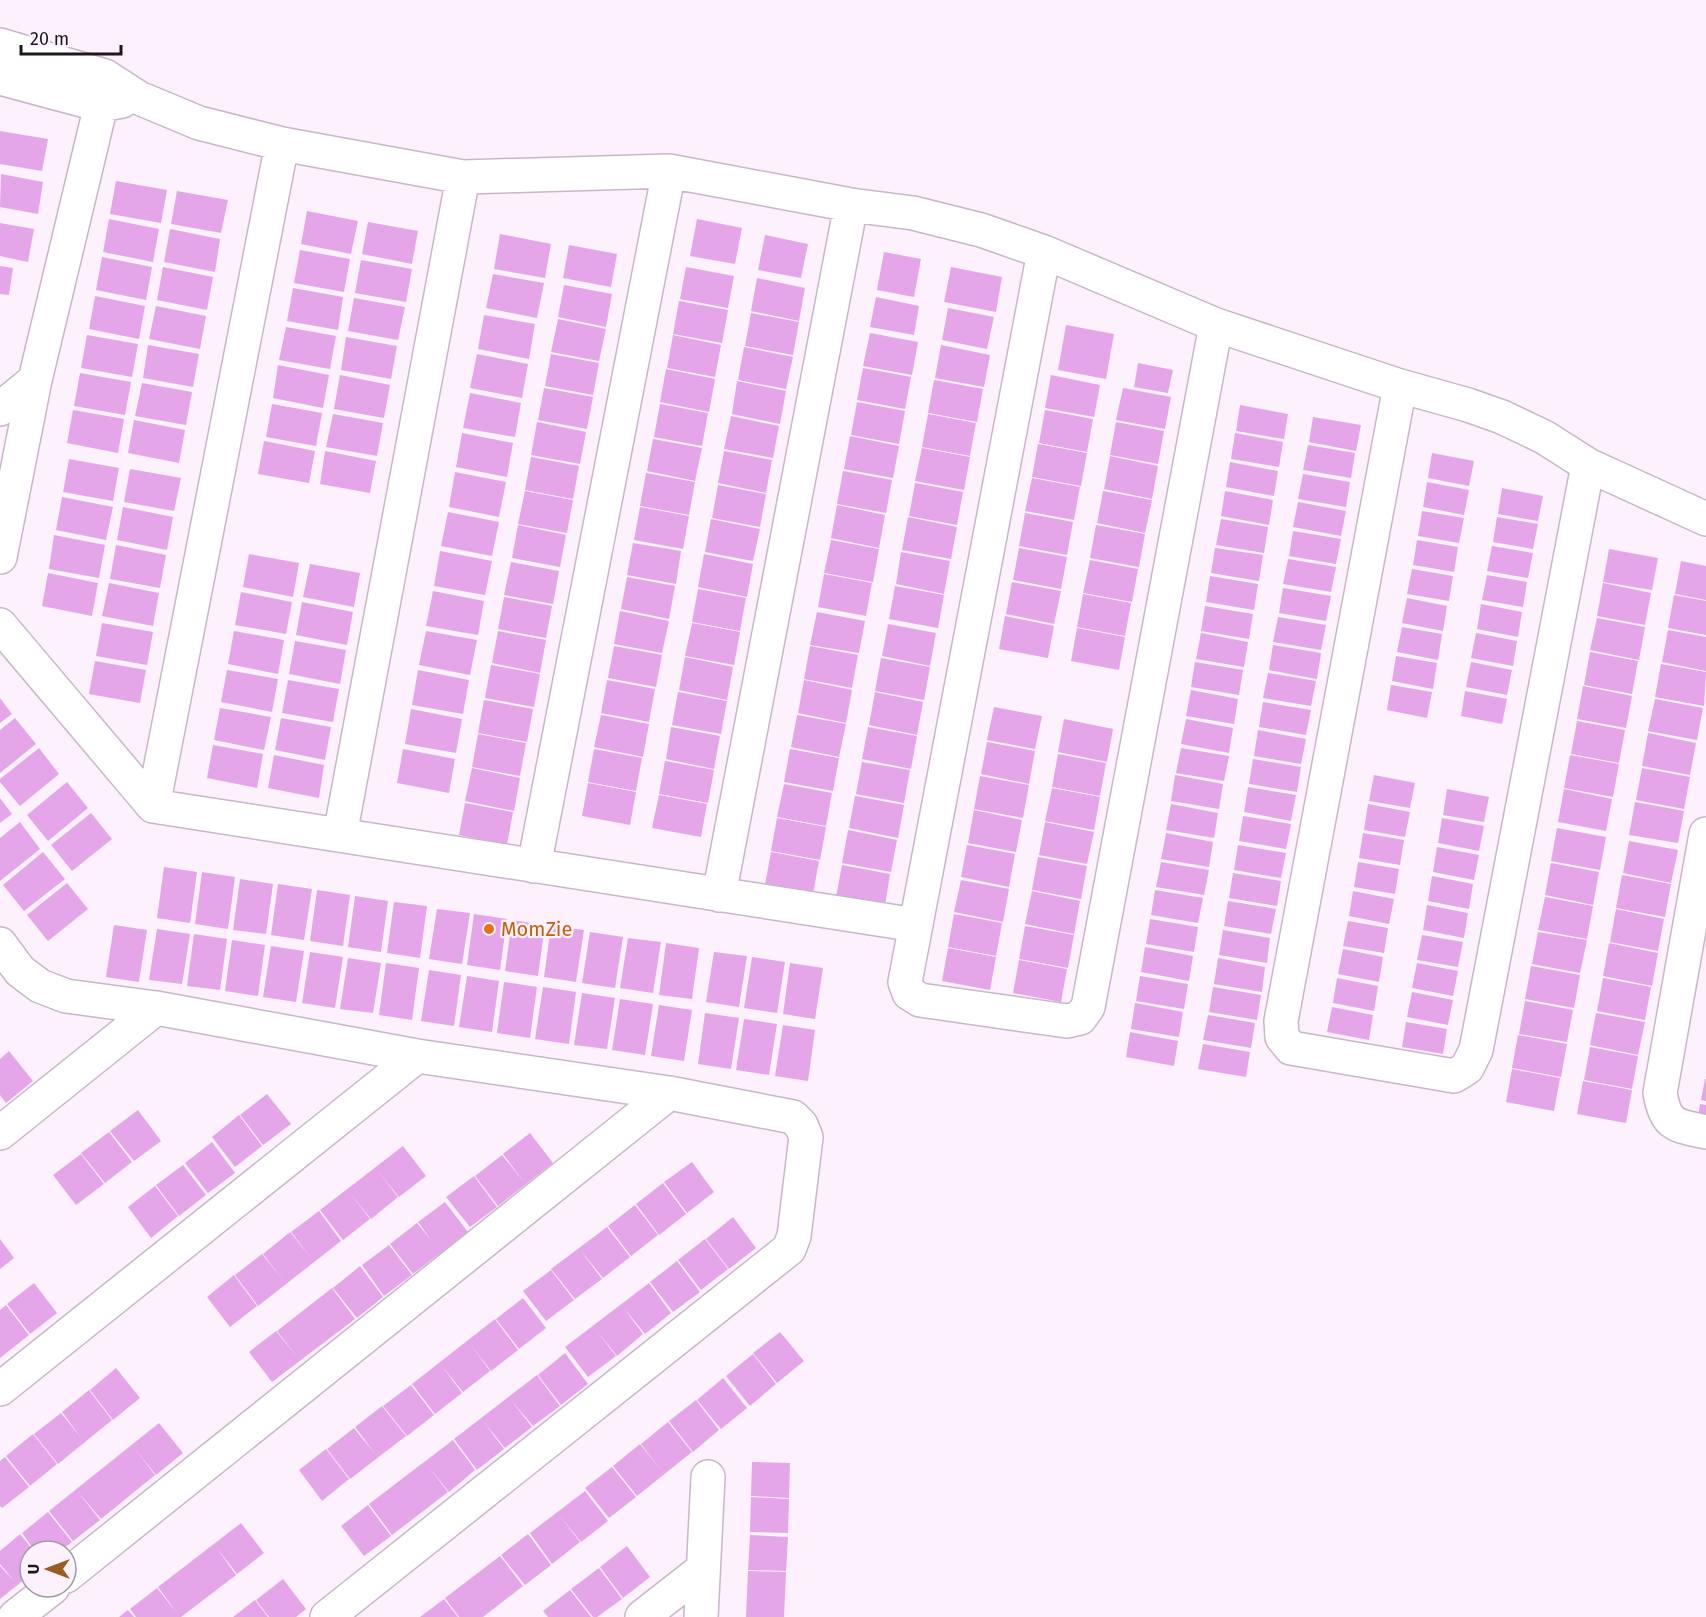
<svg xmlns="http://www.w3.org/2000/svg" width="1706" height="1617" font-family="'Fira Sans',sans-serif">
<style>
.building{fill:#e4a6e8}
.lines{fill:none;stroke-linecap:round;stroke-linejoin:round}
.street-casing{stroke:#c9b6c9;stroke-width:36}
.street{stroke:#fff;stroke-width:33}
.food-dot{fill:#e8710a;stroke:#fcf1fd;stroke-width:2}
.labels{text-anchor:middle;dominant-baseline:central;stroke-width:4.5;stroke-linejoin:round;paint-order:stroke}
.food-label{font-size:20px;fill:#c56008;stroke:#fcf1fd;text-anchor:start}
</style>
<rect width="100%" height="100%" fill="#fcf1fd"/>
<path class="building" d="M0,131L48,139L42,171L0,164Z
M1,174L43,182L38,214L0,207Z
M116,181L167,190L161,223L110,214Z
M177,191L228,200L221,233L171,224Z
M307,211L358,221L351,254L301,244Z
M109,219L159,229L153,262L103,252Z
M697,219L742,228L735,264L690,256Z
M368,222L418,231L412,264L362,254Z
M0,223L34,229L28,262L0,256Z
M170,229L220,239L215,272L164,262Z
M500,234L551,244L545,278L494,269Z
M765,235L808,244L801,278L758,270Z
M569,245L617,254L611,287L563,278Z
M300,250L350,259L344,292L294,283Z
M884,252L921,259L914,297L877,290Z
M102,257L152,267L146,300L96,290Z
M361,260L412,269L406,302L355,293Z
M0,266L13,268L9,295L0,294Z
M163,267L213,277L207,310L157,300Z
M686,267L734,276L728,308L680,299Z
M951,267L1002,277L996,312L944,302Z
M493,274L544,283L537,318L486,308Z
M757,278L805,288L799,321L751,311Z
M564,285L612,294L606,327L558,317Z
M293,288L343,297L338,330L287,321Z
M95,296L145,306L139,339L89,329Z
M876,297L919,306L914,335L870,327Z
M354,298L405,307L398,340L348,331Z
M679,301L728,310L722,343L673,334Z
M156,306L206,316L200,349L149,339Z
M948,308L994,317L987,349L942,340Z
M751,313L799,322L793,355L745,346Z
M484,315L535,324L529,359L478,349Z
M558,319L606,329L599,361L551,352Z
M1066,325L1114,334L1106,379L1058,370Z
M286,327L336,336L330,369L279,360Z
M870,333L918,342L912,375L863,366Z
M87,335L138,344L132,377L81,368Z
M673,335L721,345L715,377L667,368Z
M346,337L397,346L391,379L341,370Z
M148,345L199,354L193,387L143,378Z
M941,345L990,355L984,387L935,378Z
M744,347L793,357L786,389L738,380Z
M477,354L528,364L522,398L470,388Z
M551,354L599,363L593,395L545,386Z
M1138,363L1173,370L1168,393L1134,387Z
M278,365L329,375L323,408L273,398Z
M863,368L911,377L905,409L857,400Z
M666,369L715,379L709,412L660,402Z
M80,373L131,382L125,415L74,406Z
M340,375L390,385L384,418L334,409Z
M1051,375L1100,385L1094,417L1045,408Z
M934,380L983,389L977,422L928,413Z
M737,381L786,391L780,424L732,414Z
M142,383L192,392L186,425L135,416Z
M544,388L593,397L587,429L538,420Z
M1123,388L1171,397L1165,429L1116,420Z
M470,393L521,403L515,437L463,428Z
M857,402L905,411L899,444L851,435Z
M272,404L322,413L316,446L266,437Z
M660,404L708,413L702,446L654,437Z
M1240,405L1288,414L1284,439L1236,431Z
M73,410L124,419L118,453L67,443Z
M1045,410L1093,419L1087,452L1039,443Z
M333,414L383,423L377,456L326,447Z
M928,414L976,423L970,456L922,447Z
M731,416L779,426L773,458L724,449Z
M1313,417L1361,425L1356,451L1309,442Z
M134,420L185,430L179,463L128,453Z
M537,422L586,432L580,464L531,455Z
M1116,422L1164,431L1158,464L1110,455Z
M462,433L513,443L507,477L456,467Z
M1235,433L1283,442L1279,467L1231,459Z
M850,436L899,446L893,478L844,469Z
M653,439L702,448L695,481L647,471Z
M264,441L315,451L309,483L258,474Z
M1038,444L1087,453L1081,486L1032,477Z
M1308,445L1355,453L1351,478L1303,470Z
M922,448L970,457L964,490L915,481Z
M325,451L376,461L370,493L320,484Z
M724,451L772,460L766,493L718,483Z
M1432,453L1474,461L1469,486L1428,478Z
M1110,456L1158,466L1152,499L1104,489Z
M531,457L579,466L573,499L525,490Z
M69,459L119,468L113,501L63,492Z
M1230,462L1278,471L1274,496L1226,487Z
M130,469L181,478L174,511L124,502Z
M843,471L892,480L886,513L837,504Z
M455,472L506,482L499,517L449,507Z
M646,473L695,482L689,515L640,506Z
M1303,474L1350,482L1346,507L1298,499Z
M1032,478L1080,487L1074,520L1025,511Z
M1427,482L1469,490L1464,515L1423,507Z
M915,483L963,492L957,525L909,516Z
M718,485L766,494L760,527L712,518Z
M1502,488L1543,496L1538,521L1498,514Z
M525,491L573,500L567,533L518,524Z
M1103,491L1152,500L1145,533L1097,523Z
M1225,491L1273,500L1269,525L1221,516Z
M62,497L113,507L106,540L56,530Z
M1298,502L1346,511L1341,536L1293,527Z
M837,505L885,515L879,548L831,538Z
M123,507L173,517L167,550L117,540Z
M640,507L689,516L683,549L634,540Z
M1422,511L1464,518L1459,543L1418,536Z
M448,512L499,522L492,556L441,546Z
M1025,513L1073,522L1067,555L1019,546Z
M908,517L957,527L951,559L902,550Z
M1497,517L1538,524L1533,549L1493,542Z
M711,519L760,529L753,561L705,552Z
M1221,519L1268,527L1264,553L1216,545Z
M518,525L566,535L560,567L512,558Z
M1096,525L1145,534L1139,567L1090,558Z
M1293,531L1341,539L1336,564L1289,556Z
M54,535L105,545L99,578L49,569Z
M831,540L879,549L873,582L824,573Z
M1417,540L1458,547L1454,572L1413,565Z
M633,543L681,551L676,584L627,575Z
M116,545L166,555L160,588L110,579Z
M1492,546L1533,553L1528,578L1487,571Z
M1019,548L1067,557L1061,589L1013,580Z
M1215,548L1263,555L1259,581L1211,573Z
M1609,549L1658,558L1652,590L1603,582Z
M440,551L492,561L485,595L434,586Z
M901,552L950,561L944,594L896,584Z
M249,554L299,563L293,597L243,587Z
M704,554L753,564L747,597L698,587Z
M1288,559L1336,567L1331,592L1283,584Z
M1090,560L1138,569L1132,602L1083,593Z
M1681,561L1706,566V600L1675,594Z
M511,562L559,571L553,604L504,595Z
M310,564L360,573L354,607L303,597Z
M1412,569L1453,576L1449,601L1407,594Z
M48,573L98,583L92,616L42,606Z
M824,574L872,583L866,616L818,607Z
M1487,575L1527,582L1523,607L1482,600Z
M1210,576L1258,584L1254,610L1206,602Z
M627,577L675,586L669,619L621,609Z
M1012,582L1061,591L1054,624L1006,614Z
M109,583L159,593L153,626L102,616Z
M1603,583L1651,593L1645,625L1597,616Z
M895,586L944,595L938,628L889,619Z
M1283,588L1331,596L1326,621L1279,613Z
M698,589L746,598L740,631L692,622Z
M433,591L484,601L478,635L426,626Z
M241,592L292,602L286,634L235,625Z
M1083,594L1131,603L1125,636L1077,627Z
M1674,595L1706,601V635L1668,628Z
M504,597L552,606L546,638L498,629Z
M1407,598L1447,606L1443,631L1402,623Z
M302,602L353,612L347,645L296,635Z
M1481,604L1522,612L1518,637L1477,629Z
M1205,606L1253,614L1249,639L1201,631Z
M620,611L669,621L662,653L614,644Z
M817,612L865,621L859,653L810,645Z
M1005,616L1054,626L1048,658L999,649Z
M1278,617L1326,625L1321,650L1273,642Z
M1597,618L1645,627L1639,660L1590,650Z
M102,623L153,632L147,665L96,656Z
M692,623L740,632L734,665L685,656Z
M888,624L936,633L930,666L882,656Z
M1402,627L1442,634L1438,660L1397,652Z
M1077,628L1125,637L1119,670L1071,661Z
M1668,630L1706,637V671L1662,662Z
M234,631L284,640L278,674L228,664Z
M426,631L477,640L470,675L419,665Z
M498,631L546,640L540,673L492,663Z
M1201,633L1248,642L1244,667L1196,659Z
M1476,633L1517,641L1513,666L1471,658Z
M295,641L346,650L340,684L289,674Z
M1273,645L1321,653L1317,679L1269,670Z
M614,646L662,655L656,687L608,678Z
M810,646L858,655L852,688L804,679Z
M1590,652L1638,661L1632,694L1584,685Z
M1396,656L1437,663L1433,689L1392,681Z
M685,657L733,667L727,700L679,690Z
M881,658L930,667L924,700L875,691Z
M95,661L146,670L140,703L89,694Z
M1195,662L1243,670L1239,695L1191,687Z
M1471,662L1512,670L1507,695L1466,687Z
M1661,664L1706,672L1704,706L1655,697Z
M491,665L540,674L534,707L485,698Z
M227,670L278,679L272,712L221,702Z
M418,670L469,680L463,714L412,705Z
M1268,673L1316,681L1311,706L1263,698Z
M288,680L339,689L333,722L282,713Z
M607,680L655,689L649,722L601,713Z
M804,680L852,690L846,723L798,713Z
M1391,685L1432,692L1427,718L1387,710Z
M1583,686L1632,696L1626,728L1577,719Z
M1191,690L1238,699L1234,724L1186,716Z
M1465,691L1507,699L1502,724L1461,716Z
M678,692L727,701L721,734L672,725Z
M875,692L923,702L917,735L869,725Z
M0,698L12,714L0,723Z
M1655,699L1703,708L1697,740L1648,731Z
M484,700L533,709L527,742L478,733Z
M1263,702L1311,710L1306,735L1259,727Z
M994,707L1042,716L1035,749L987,740Z
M220,708L271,717L264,750L214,740Z
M411,709L462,719L456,753L405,744Z
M601,715L649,724L643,757L594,747Z
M797,715L846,724L839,757L791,747Z
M15,718L36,744L0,773V730Z
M281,718L331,727L325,760L275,750Z
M1064,719L1113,729L1107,762L1058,752Z
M1186,719L1233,728L1229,753L1181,744Z
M1577,721L1625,730L1619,763L1571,754Z
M671,727L720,736L714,769L666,759Z
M868,727L917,736L911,769L862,759Z
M1258,730L1306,739L1301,764L1254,756Z
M1648,733L1696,743L1690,775L1642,766Z
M478,734L526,743L520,776L472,767Z
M987,742L1035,751L1029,784L981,774Z
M213,745L263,754L257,788L207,778Z
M39,748L59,774L20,806L0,782V779Z
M1181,748L1229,756L1224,781L1176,773Z
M403,749L455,759L449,793L397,783Z
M594,749L642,758L636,791L588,782Z
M790,749L839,758L833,791L784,782Z
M1058,754L1106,763L1100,796L1052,787Z
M274,755L324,765L319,798L268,788Z
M1570,755L1619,764L1613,797L1564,788Z
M1253,759L1301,767L1297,792L1249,784Z
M665,761L714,770L708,803L659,794Z
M862,762L910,770L904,803L856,794Z
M472,768L520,778L514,811L465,801Z
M1642,768L1690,777L1684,809L1636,800Z
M1175,775L1223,784L1219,809L1171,801Z
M1374,775L1415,783L1410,808L1369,801Z
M980,776L1029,785L1023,818L974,809Z
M67,782L88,808L48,841L27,815Z
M588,783L636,792L630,825L582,816Z
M784,784L832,793L826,826L777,817Z
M1248,787L1296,795L1291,821L1244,812Z
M1052,788L1100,797L1094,830L1045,821Z
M1447,789L1489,797L1484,822L1443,815Z
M1564,789L1612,799L1606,831L1558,822Z
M659,795L707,804L701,837L652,828Z
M855,796L904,805L898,838L849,828Z
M0,798L12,814L0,823Z
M1635,802L1684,811L1678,843L1629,835Z
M465,803L513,812L507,845L459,835Z
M1171,804L1218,813L1214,838L1166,830Z
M1368,804L1410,812L1405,837L1364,830Z
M974,810L1022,820L1016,852L968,843Z
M91,813L112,839L72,871L51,845Z
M1243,816L1291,824L1286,849L1239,841Z
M777,818L826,827L820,860L771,851Z
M1442,818L1484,826L1479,851L1438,843Z
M20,822L40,849L0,881V838Z
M1045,822L1094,832L1087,864L1039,855Z
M1557,828L1606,837L1600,870L1551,861Z
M848,830L897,840L891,872L842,863Z
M1166,833L1213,842L1209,867L1161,859Z
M1363,833L1404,840L1400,865L1359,858Z
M1629,841L1678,850L1671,883L1623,873Z
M967,845L1015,854L1009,887L961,877Z
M1238,845L1286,853L1281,878L1234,870Z
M1437,847L1479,855L1474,880L1433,872Z
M43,852L65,879L24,911L3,885Z
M771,852L819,861L813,894L765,885Z
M1038,857L1087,866L1081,899L1032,890Z
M1161,862L1209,870L1204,895L1156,887Z
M1358,862L1399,869L1395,894L1354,887Z
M1551,863L1599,872L1593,905L1545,895Z
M842,865L890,874L885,906L836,897Z
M164,867L197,872L190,923L157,918Z
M202,872L235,877L228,929L195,924Z
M1233,873L1281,881L1277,906L1229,898Z
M1622,875L1671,884L1665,917L1616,908Z
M1432,876L1473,884L1469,909L1428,901Z
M240,879L273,884L266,934L233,930Z
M961,880L1009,889L1003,922L954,912Z
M67,883L88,909L48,941L27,915Z
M278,884L312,889L304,940L271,935Z
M317,890L350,895L343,946L310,941Z
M1155,890L1203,898L1198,923L1151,915Z
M1032,891L1080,901L1074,934L1025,924Z
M1353,891L1394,899L1389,924L1349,916Z
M355,896L388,901L381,952L348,947Z
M1545,897L1593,906L1587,939L1538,930Z
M1228,901L1276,909L1271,934L1224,926Z
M394,902L427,906L420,958L387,953Z
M1427,905L1468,913L1464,938L1423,930Z
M437,909L470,913L462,964L429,959Z
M1616,909L1664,919L1658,951L1610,942Z
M474,914L507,919L500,970L467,965Z
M954,914L1002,923L996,956L948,947Z
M1150,919L1198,927L1194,952L1146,944Z
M512,920L545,925L538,976L505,971Z
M1348,921L1388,928L1384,953L1343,946Z
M114,925L147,930L139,982L106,977Z
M551,926L584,930L576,982L544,977Z
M1025,926L1074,935L1068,968L1019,959Z
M157,929L190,934L182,984L149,980Z
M1223,930L1270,938L1267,963L1219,955Z
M590,932L623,937L615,988L582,983Z
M1538,932L1587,940L1580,973L1532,964Z
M194,934L227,939L220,990L187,986Z
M1422,935L1463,942L1458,967L1417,960Z
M628,938L661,942L653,993L620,988Z
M232,940L265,945L258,996L225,991Z
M666,943L699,948L692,999L659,995Z
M1609,943L1658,953L1652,986L1603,976Z
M271,946L304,951L296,1002L263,997Z
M1145,947L1193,956L1189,981L1141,972Z
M948,948L996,957L990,990L942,981Z
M1343,949L1383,957L1379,982L1338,974Z
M310,952L343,957L335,1008L302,1003Z
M714,952L747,956L739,1007L706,1002Z
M752,957L785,962L777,1013L744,1008Z
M348,958L381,963L373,1013L340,1009Z
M1218,958L1265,967L1262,992L1214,984Z
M1019,960L1067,969L1061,1002L1013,993Z
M386,963L419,968L412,1020L379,1015Z
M790,963L823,968L815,1019L783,1014Z
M1417,963L1458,971L1453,996L1412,988Z
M1531,966L1580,975L1574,1008L1525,999Z
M429,970L461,975L454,1026L421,1021Z
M467,976L499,981L492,1032L459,1027Z
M1140,976L1188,984L1184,1009L1136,1001Z
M1337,978L1378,986L1374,1011L1333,1003Z
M1603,978L1651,987L1645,1020L1597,1011Z
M504,982L537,987L530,1038L497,1033Z
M543,987L576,992L569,1044L535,1039Z
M1213,987L1261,995L1257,1020L1209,1012Z
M1412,992L1453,1000L1448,1025L1407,1017Z
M582,993L615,998L607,1049L574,1045Z
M620,999L653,1004L645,1055L612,1050Z
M1525,1001L1573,1010L1567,1042L1519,1034Z
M1135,1003L1183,1012L1179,1037L1131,1029Z
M659,1005L692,1010L684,1061L651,1056Z
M1332,1007L1373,1015L1369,1040L1327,1032Z
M705,1013L739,1018L731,1069L698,1064Z
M1596,1013L1645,1022L1638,1055L1590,1045Z
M1208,1015L1255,1023L1251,1048L1203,1040Z
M744,1019L777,1024L769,1075L736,1070Z
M1406,1022L1447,1029L1443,1054L1402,1047Z
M783,1025L815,1030L808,1081L775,1076Z
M1130,1032L1178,1041L1174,1066L1126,1057Z
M1518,1035L1567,1044L1561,1077L1512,1068Z
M1203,1044L1250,1052L1246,1077L1198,1069Z
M1590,1047L1638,1056L1632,1089L1584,1080Z
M9,1051L33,1081L6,1103L0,1095V1059Z
M1512,1069L1560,1078L1554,1111L1506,1102Z
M1705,1079H1706V1101L1701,1100Z
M1583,1081L1632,1090L1626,1123L1577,1114Z
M267,1094L291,1124L263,1145L240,1115Z
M1700,1104L1706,1105V1131L1696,1129Z
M138,1110L161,1141L134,1161L110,1131Z
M239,1115L262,1146L235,1167L212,1137Z
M109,1132L132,1162L105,1183L81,1153Z
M530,1133L553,1163L498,1206L475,1176L502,1155L524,1182L503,1154Z
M212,1142L235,1173L208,1193L185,1163Z
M403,1146L426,1176L399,1197L377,1170L398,1197L371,1219L349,1192L370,1219L343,1240L320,1210Z
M81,1154L104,1184L76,1205L53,1175Z
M692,1162L714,1192L687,1213L664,1182Z
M183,1165L206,1195L179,1216L156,1185Z
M474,1176L497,1207L470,1227L446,1197Z
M663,1183L686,1214L659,1235L636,1204Z
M155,1186L178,1216L151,1238L128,1207Z
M445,1202L468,1232L413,1274L390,1244L417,1223L431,1240L418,1222Z
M635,1205L658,1235L631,1256L608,1226Z
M319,1211L341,1241L258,1306L235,1275L262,1254L284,1281L263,1254L290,1232L312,1259L291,1232Z
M733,1217L756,1248L729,1269L706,1239Z
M607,1227L630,1257L603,1278L581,1251L602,1279L575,1299L551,1269Z
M0,1239L14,1258L0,1269Z
M705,1239L728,1269L701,1290L678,1260Z
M389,1245L412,1275L384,1296L362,1265Z
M677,1261L700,1292L673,1312L650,1282Z
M360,1266L383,1297L357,1318L333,1288Z
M551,1270L574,1300L546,1321L523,1291Z
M234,1275L257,1306L230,1327L207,1297Z
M34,1283L57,1313L30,1334L7,1304Z
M649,1283L671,1313L645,1334L623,1307L643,1334L617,1356L595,1329L616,1356L588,1377L565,1347Z
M332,1288L355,1319L272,1382L249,1352L276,1331L298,1358L277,1331Z
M523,1298L546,1328L519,1349L496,1319Z
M6,1305L29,1335L0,1358V1310Z
M495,1319L518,1350L491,1371L470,1344L490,1371L463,1392L441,1365L462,1393L435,1414L412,1384Z
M780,1332L804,1361L777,1383L753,1353Z
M565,1353L588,1384L561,1405L538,1375Z
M753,1354L776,1384L750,1406L726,1376Z
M116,1368L140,1398L113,1420L90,1390Z
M537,1375L560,1406L533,1426L511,1400L532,1427L505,1448L483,1421L504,1449L477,1470L454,1439Z
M723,1378L747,1408L721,1429L697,1400Z
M411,1385L434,1415L407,1436L383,1406Z
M89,1390L112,1420L58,1464L34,1434L61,1413L82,1439L62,1412Z
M696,1400L719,1430L693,1452L669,1421Z
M382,1406L406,1436L350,1479L327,1449L354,1428L376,1455L355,1427Z
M668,1422L692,1452L637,1496L613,1466L640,1444L662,1471L641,1444Z
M159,1423L183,1453L156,1475L134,1448L155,1475L101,1519L78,1492L100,1520L73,1541L49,1511Z
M33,1434L57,1464L30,1486L6,1456Z
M453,1440L475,1470L449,1492L427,1465L448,1492L392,1535L369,1504Z
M326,1449L349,1479L322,1501L299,1470Z
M5,1457L29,1487L2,1508L0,1506V1461Z
M752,1462L790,1463L789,1498L751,1496Z
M612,1467L636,1497L609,1518L585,1488Z
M585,1491L608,1521L581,1542L559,1515L580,1542L552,1564L530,1533Z
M751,1497L789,1499L788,1533L750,1532Z
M368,1505L391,1536L364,1556L341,1526Z
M48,1512L72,1542L60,1551H35L22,1533Z
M241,1523L264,1553L237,1574L216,1547L236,1575L181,1617H136L130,1609L157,1588L178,1614L158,1587Z
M20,1534L34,1551H30V1575L0,1599V1566L15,1582L0,1564V1551Z
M528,1534L551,1565L525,1585L501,1555Z
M750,1535L788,1537L786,1571L748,1570Z
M627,1546L650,1577L623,1598L600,1567Z
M500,1556L523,1586L483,1617H459L445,1598Z
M599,1568L622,1599L597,1617H593L571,1589Z
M748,1571L786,1572L784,1617H746Z
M283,1579L306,1609L296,1617H269L256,1600Z
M570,1590L591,1617H548L543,1611Z
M444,1599L458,1617H420Z
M255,1600L268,1617H233Z
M128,1610L134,1617H119Z"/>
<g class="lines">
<defs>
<path id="street" d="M0,45L105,76L139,98L199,123L282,144L463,177L669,171L851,205L913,213L981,230L1044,252L1216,325L1400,386L1468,405L1502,417L1544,437L1588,465L1706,519
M0,78L101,105L122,101
M1044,252L905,982L909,993L920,1000L1067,1021L1080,1018L1088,1007L1216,325
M1400,386L1281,1021L1282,1037L1291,1048L1454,1076L1467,1068L1476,1050L1588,465
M0,409L35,380
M0,557L35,380L101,105L105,76
M0,625L153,806L916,925
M153,806L282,144
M1706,834L1660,1093C1666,1127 1676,1125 1706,1132
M340,835L463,177
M534,866L669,171
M719,895L851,205
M0,944L20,971L40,986L66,996L156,1008L417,1056L669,1093L793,1117L801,1125L806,1137L794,1236L789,1249L327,1617
M0,1133L156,1008
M0,1389L417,1056
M66,1576L669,1093
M15,1617L53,1587
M642,1617L702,1570
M701,1617L708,1477"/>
</defs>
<use href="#street" class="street-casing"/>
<use href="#street" class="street"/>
</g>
<circle class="food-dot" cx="489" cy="929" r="6"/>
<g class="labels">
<g class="food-label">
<text x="501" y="929">MomZie</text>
</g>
</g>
<g transform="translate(48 1569) rotate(270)"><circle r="28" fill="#fcf1fd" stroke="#a39aa4" stroke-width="1.5"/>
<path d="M0-4.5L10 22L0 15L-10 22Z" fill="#9a5d21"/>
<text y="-9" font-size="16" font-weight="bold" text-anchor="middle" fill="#1e171e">U</text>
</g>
<path d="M21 45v9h100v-9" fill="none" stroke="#1e171e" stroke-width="3"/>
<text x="30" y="45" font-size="18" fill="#1e171e" stroke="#fcf1fd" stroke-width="4.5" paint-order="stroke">20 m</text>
</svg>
